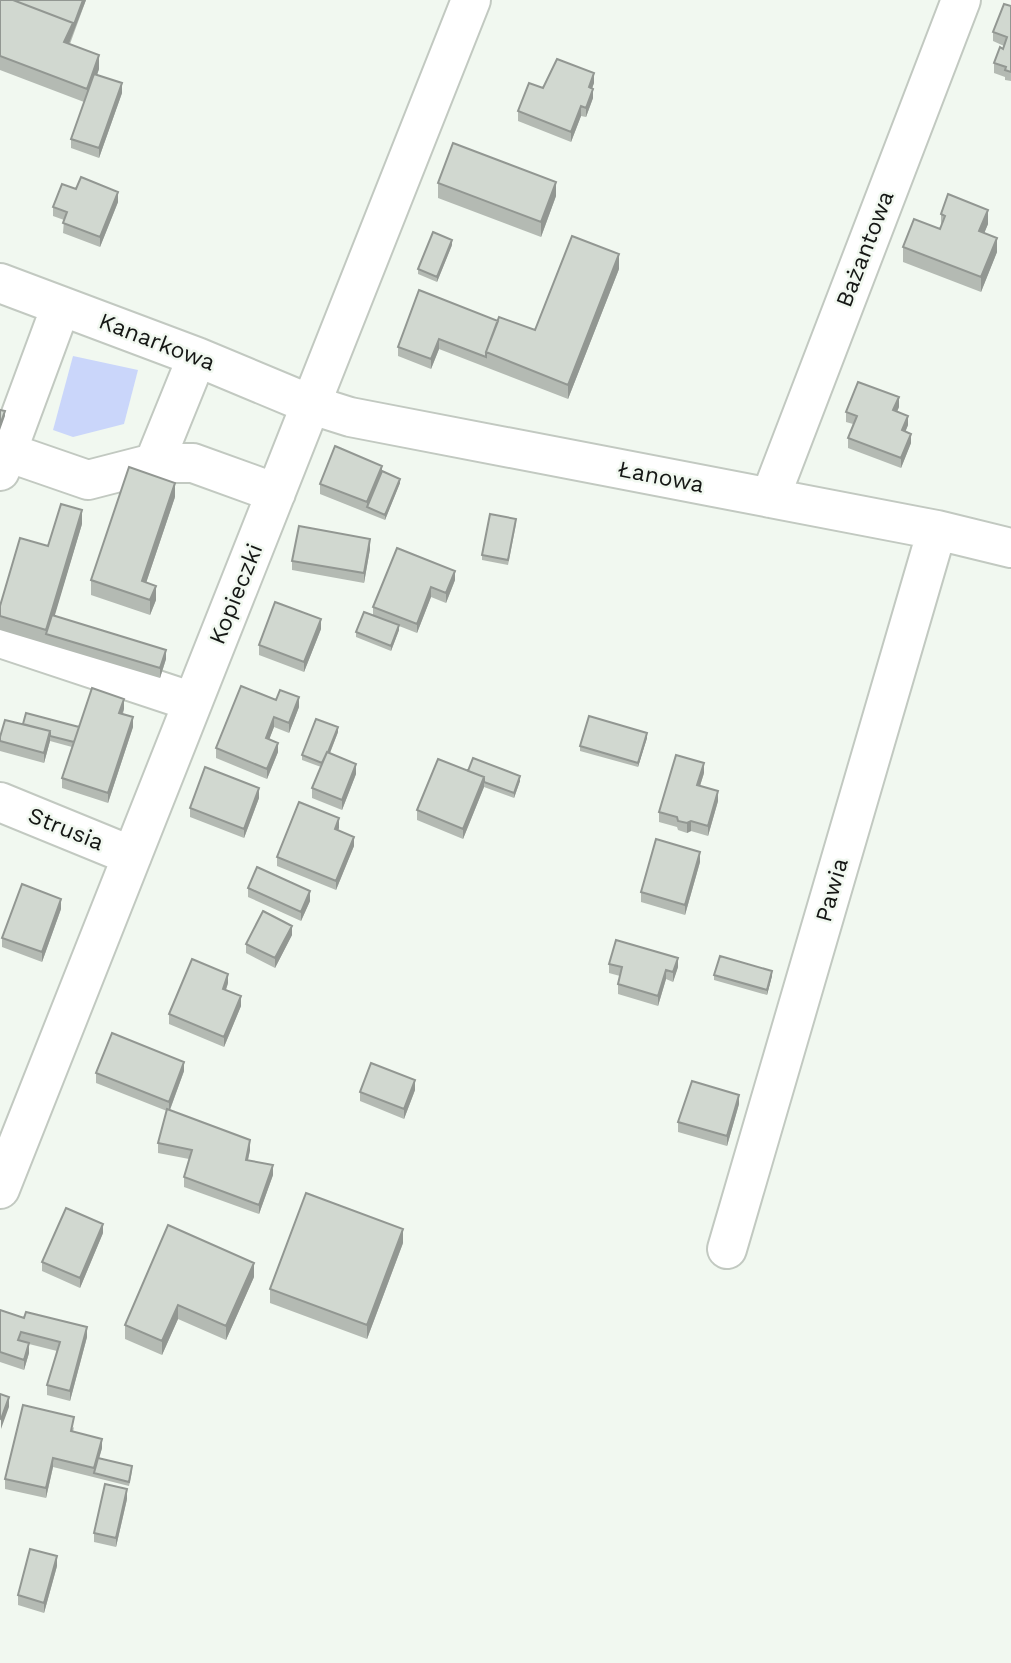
<svg xmlns="http://www.w3.org/2000/svg" width="1011" height="1663" font-family="'Work Sans',sans-serif">
<style>
.green{fill:#cad6fa}
.lines{fill:none;stroke-linecap:round;stroke-linejoin:round}
.minor-casing{stroke:#c2c9c1;stroke-width:42}
.minor{stroke:#fff;stroke-width:38}
.wall{fill:#b4bab3}
.shaded-wall{fill:#929792}
.building{fill:#d1d8d0;stroke:#929792;stroke-width:2}
.labels{text-anchor:middle;dominant-baseline:central;stroke-width:5;stroke-linejoin:round;paint-order:stroke}
.street-label{font-size:23px;fill:#151715;stroke:#f1f8f0}
</style>
<rect width="100%" height="100%" fill="#f1f8f0"/>
<path class="green" d="M73,356L138,370L124,424L73,437L53,430Z"/>
<g class="lines">
<defs>
<path id="minor" d="M0,283L197,357L312,405L350,417L937,530L1011,548
M7,452L88,480L154,463H193L276,493
M154,463L197,357
M0,471L61,306
M770,498L961,0
M0,638L193,702
M0,802L132,856
M0,1189L471,0
M727,1249L937,530"/>
</defs>
<use href="#minor" class="minor-casing"/>
<use href="#minor" class="minor"/>
</g>
<path class="wall" d="M0,0H86L70,44L99,69L97,75L122,93L99,158L71,148V139L84,102L0,70Z
M1011,6V81L1005,80V77L994,73V63L1004,46L993,41V32Z
M594,83L592,88L593,98L586,117L581,116L571,142L518,121V111L543,88Z
M438,183L556,196L541,237L438,198Z
M76,189L118,202L100,247L63,233L64,220L53,216V207Z
M941,214L988,224L984,233L997,252L981,292L903,262V247L940,229L941,226Z
M452,245L437,282L418,274V269Z
M619,269L568,399L439,349L431,369L398,356V347L498,321L535,330Z
M899,407L897,412L908,425L905,432L911,443L901,468L848,448V438L853,424L846,422V412Z
M382,471L400,483L385,520L320,494V484Z
M175,497L146,583L156,600L150,615L91,595V580Z
M82,524L54,616L166,659L160,678L0,630V606L48,546Z
M516,524L508,565L482,560V555Z
M397,548L455,580L446,603L431,597L417,633L399,626V630L391,651L356,637V632L373,615V607Z
M370,549L364,583L292,570V561Z
M321,629L304,672L259,655V645Z
M276,700L299,707L289,733L274,727L269,739L278,752L267,779L216,758V748Z
M124,709L123,714L133,727L108,803L62,788V778L72,747L50,741L44,763L0,751V737L23,724L79,727Z
M338,732L330,753L356,774L342,810L312,798V788L321,767L302,760V755Z
M647,738L638,767L580,751V746Z
M468,771L520,781L514,798L484,787L463,839L417,820V810Z
M704,773L700,786L718,801L708,836L691,831L687,833L678,830L677,827L659,822V812Z
M259,798L244,838L190,817V808Z
M339,828L338,830L354,846L336,890L277,866V857Z
M700,862L685,915L641,902V892Z
M248,888L310,901L301,921L248,897Z
M61,909L42,962L2,947V938Z
M292,935L275,968L246,953V944Z
M609,964L678,967L673,982L666,979L658,1006L618,994V984L620,976L609,973Z
M714,975L772,976L767,995L714,980Z
M228,983L226,990L241,1006L224,1047L169,1024V1014Z
M184,1071L170,1110L250,1150L248,1160L273,1175L259,1214L184,1187V1177L189,1159L158,1153V1143L167,1111L96,1083V1073Z
M415,1090L404,1119L360,1101V1092Z
M739,1104L727,1146L678,1132V1122Z
M103,1233L80,1288L42,1271V1262Z
M403,1243L367,1339L270,1303V1289Z
M254,1277L226,1340L178,1319L162,1355L125,1339V1325Z
M0,1310L87,1337L70,1401L47,1395V1385L57,1351L29,1344V1353L24,1370L0,1362Z
M74,1427L73,1432L102,1448L99,1458L132,1471L129,1486L53,1467L46,1498L5,1489V1479Z
M127,1499L116,1547L94,1542V1533Z
M57,1566L44,1613L18,1605V1595Z"/>
<path class="shaded-wall" d="M83,0H86L64,56V42Z
M99,55V69L87,103V89Z
M594,73V83L589,97V87Z
M122,83V93L99,158V148Z
M593,89V98L586,117V108Z
M581,106V116L571,142V132Z
M556,182V196L541,237V222Z
M118,192V202L100,247V237Z
M988,210V224L979,246V231Z
M997,238V252L981,292V277Z
M452,240V245L437,282V277Z
M619,254V269L568,399V385Z
M439,339V349L431,369V359Z
M899,397V407L893,420V410Z
M5,411V416L0,430V425Z
M908,416V425L902,440V430Z
M911,434V443L901,468V458Z
M382,466V476L367,507V502Z
M400,479V483L385,520V515Z
M175,483V497L142,595V581Z
M82,510V524L49,635L46,634V630Z
M370,539V549L364,583V573Z
M455,571V580L446,603V593Z
M156,586V600L150,615V600Z
M431,587V597L417,633V624Z
M321,619V629L304,672V662Z
M399,625V630L391,651V646Z
M166,650V659L160,678V668Z
M299,697V707L289,733V723Z
M124,699V709L119,722V713Z
M133,717V727L108,803V793Z
M274,717V727L266,748V738Z
M338,727V732L324,768V763Z
M50,731V741L44,763V753Z
M647,733V738L638,767V763Z
M278,743V752L267,779V769Z
M704,763V773L697,795V785Z
M356,764V774L342,810V800Z
M520,776V781L514,798V793Z
M484,777V787L463,839V829Z
M259,788V798L244,838V829Z
M718,791V801L708,836V826Z
M339,818V828L335,839V829Z
M691,821V831L687,833V823Z
M354,837V846L336,890V881Z
M700,852V862L685,915V905Z
M310,891V901L301,921V912Z
M61,899V909L42,962V952Z
M292,926V935L275,968V958Z
M678,958V967L673,982V972Z
M666,970V979L658,1006V996Z
M772,971V976L767,995V990Z
M228,974V983L223,998V989Z
M241,996V1006L224,1047V1037Z
M184,1062V1071L169,1112V1102Z
M415,1080V1090L404,1119V1109Z
M739,1095V1104L727,1146V1136Z
M250,1140V1150L246,1169V1160Z
M273,1165V1175L259,1214V1205Z
M103,1224V1233L80,1288V1278Z
M403,1229V1243L367,1339V1325Z
M254,1263V1277L226,1340V1326Z
M178,1305V1319L162,1355V1341Z
M87,1327V1337L70,1401V1391Z
M29,1343V1353L24,1370V1360Z
M9,1397V1407L1,1429V1419Z
M102,1439V1448L95,1473H94V1468Z
M53,1458V1467L46,1498V1488Z
M127,1489V1499L116,1547V1538Z
M57,1556V1566L44,1613V1603Z"/>
<path class="building" d="M0,0H13L73,23L64,42L99,55L87,89L0,56Z
M13,0H83L73,27V23Z
M1004,4L1011,6V72L1005,70L1006,67L994,63L1000,47L1003,49L1007,37L993,32Z
M557,59L594,73L589,87L593,89L586,108L581,106L571,132L518,111L529,83L543,88Z
M94,74L122,83L99,148L71,139Z
M453,143L556,182L541,222L438,183Z
M81,177L118,192L100,237L63,223L67,212L53,207L62,184L76,189Z
M948,194L988,210L979,231L997,238L981,277L903,247L914,219L940,229L945,216L941,214Z
M433,232L452,240L437,277L418,269Z
M572,236L619,254L568,385L486,352L499,317L535,330Z
M419,290L498,321L486,352V357L439,339L431,359L398,347Z
M858,382L899,397L893,410L908,416L902,430L911,434L901,458L848,438L857,416L846,412Z
M0,410L5,411L0,425Z
M335,446L382,466L367,502L320,484Z
M129,467L175,483L142,581L156,586L150,600L91,580Z
M382,471L400,479L385,515L367,507Z
M61,504L82,510L46,630L0,616V606L20,538L48,546Z
M490,514L516,519L508,560L482,555Z
M299,526L370,539L364,573L292,561Z
M397,548L455,571L446,593L431,587L417,624L373,607Z
M275,602L321,619L304,662L259,645Z
M364,612L399,625L391,646L356,632Z
M52,615L166,650L160,668L46,634Z
M241,686L276,700L280,690L299,697L289,723L274,717L266,738L278,743L267,769L216,748Z
M92,688L124,699L119,713L133,717L108,793L62,778Z
M26,713L79,727L74,742L50,736V731L23,724Z
M589,716L647,733L638,763L580,746Z
M316,719L338,727L328,752H327L322,763L302,755Z
M5,720L50,731L44,753L0,741V737Z
M327,752L356,764L342,800L312,788Z
M676,755L704,763L697,785L718,791L708,826L691,821L687,823L678,821L677,817L659,812Z
M473,758L520,776L514,793L484,782V777L468,771Z
M438,759L484,777L463,829L417,810Z
M205,767L259,788L244,829L190,808Z
M299,802L339,818L335,829L354,837L336,881L277,857Z
M656,839L700,852L685,905L641,892Z
M257,867L310,891L301,912L248,888Z
M22,884L61,899L42,952L2,938Z
M263,911L292,926L275,958L246,944Z
M616,940L678,958L673,972L666,970L658,996L618,984L622,967L609,964Z
M720,956L772,971L767,990L714,975Z
M192,959L228,974L223,989L241,996L224,1037L169,1014Z
M112,1033L184,1062L169,1102L96,1073Z
M371,1063L415,1080L404,1109L360,1092Z
M692,1081L739,1095L727,1136L678,1122Z
M167,1109L250,1140L246,1160L273,1165L259,1205L184,1177L192,1150L158,1143Z
M306,1193L403,1229L367,1325L270,1289Z
M66,1208L103,1224L80,1278L42,1262Z
M168,1225L254,1263L226,1326L178,1305L162,1341L125,1325Z
M0,1310L24,1318L26,1312L87,1327L70,1391L47,1385L60,1342L21,1332L18,1340L29,1343L24,1360L0,1352Z
M0,1394L9,1397L1,1419L0,1418Z
M23,1405L74,1417L71,1431L102,1439L94,1468L53,1458L46,1488L5,1479Z
M98,1458L132,1466L129,1482L94,1473Z
M105,1484L127,1489L116,1538L94,1533Z
M30,1549L57,1556L44,1603L18,1595Z"/>
<g class="labels">
<g class="street-label">
<text transform="translate(865 249) rotate(-69)">Bażantowa</text>
<text transform="translate(157 342) rotate(21)">Kanarkowa</text>
<text transform="translate(661 477) rotate(11)">Łanowa</text>
<text transform="translate(236 594) rotate(-68)">Kopieczki</text>
<text transform="translate(66 829) rotate(22)">Strusia</text>
<text transform="translate(832 890) rotate(-74)">Pawia</text>
</g>
</g>
</svg>
